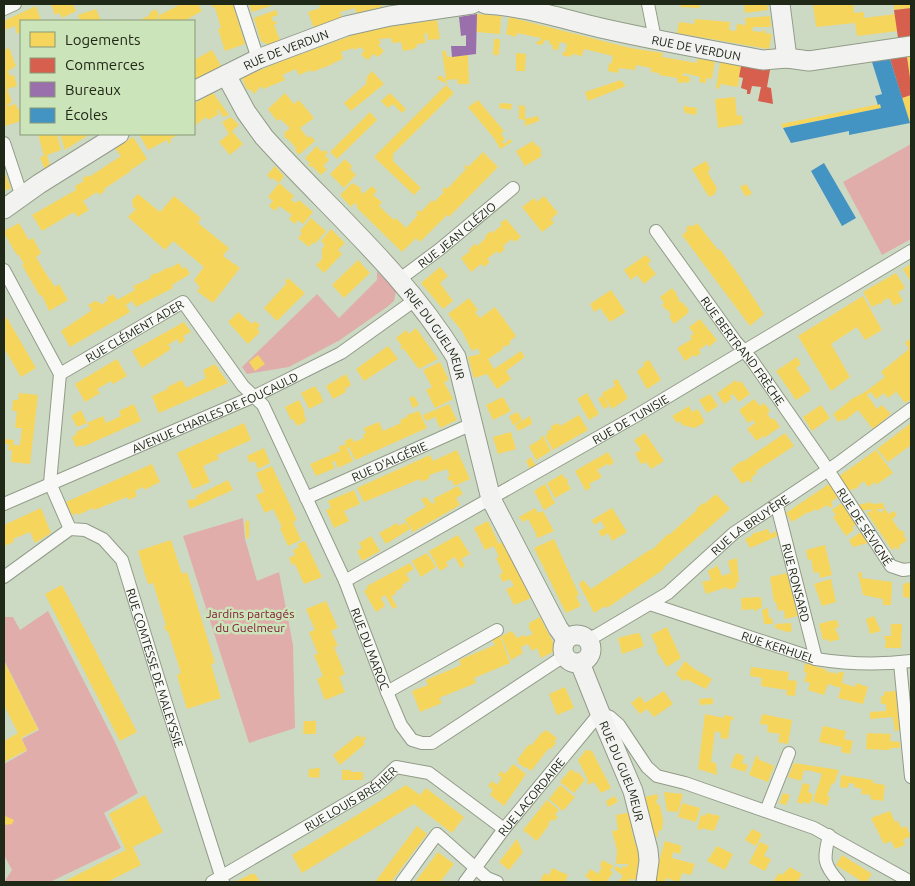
<svg xmlns="http://www.w3.org/2000/svg" width="915" height="886" font-family="Ubuntu,sans-serif">
<style>
.green{fill:#e0adab}
.homes{fill:#f6d55c}
.shops{fill:#d6604d}
.offices{fill:#9970ab}
.schools{fill:#4393c3}
.lines{fill:none;stroke-linecap:round;stroke-linejoin:round}
.street-casing{stroke:#929b89;stroke-width:14}
.secondary-casing{stroke:#929b89;stroke-width:21}
.street{stroke:#f8f9f6;stroke-width:12}
.secondary{stroke:#f2f3f1;stroke-width:19}
.labels{text-anchor:middle;dominant-baseline:central;stroke-width:5;stroke-linejoin:round;paint-order:stroke}
.street-label{font-size:12px;fill:#202818;stroke:#cce4b9}
.park-label{font-size:12px;fill:#821b36;stroke:#cce4b9}
</style>
<rect width="100%" height="100%" fill="#cddac3"/>
<path class="green" d="M911,144V239L882,255L843,182Z
M377,271L396,291L394,301L387,307L340,340L289,367L247,374L242,367L317,294L339,318L377,280Z
M243,518L245,539L257,581L279,572L293,645L295,728L249,743L183,536Z
M48,611L115,742L138,793L104,813L121,848L50,882H4L12,870L4,855V764L27,751L22,739L39,730L4,660V617H13L20,630Z"/>
<path class="homes" d="M51,4H73L76,11L62,18L60,13L55,15Z
M181,4H198L202,11L184,21H161L158,16Z
M214,4H233L245,44L225,51L218,29L221,28L215,7L213,8L212,5Z
M249,4H270L271,6L252,12Z
M319,4H381L382,7L356,13L355,8L340,12L342,18L314,28L308,12L320,8Z
M681,4H699L700,8L680,7Z
M744,4H767L768,10L745,13Z
M813,4H853L854,13L864,12V18L896,14L898,31L857,36L855,23L816,27Z
M894,4H911V8L894,10Z
M36,6L41,21H21V32L17,34L15,26L4,30V21Z
M96,9L101,21H80L78,15Z
M156,9L159,15L157,16L159,21H138L150,15L149,13Z
M276,10L278,15L272,17L273,22L276,21L277,24H274L280,41L269,45L261,41L254,18Z
M477,14L501,16L500,34L476,32Z
M770,16L771,27H753L752,31L762,32L763,30H765V33L772,34L769,49L677,33L679,22L694,24L695,19L730,22L729,30L736,31L737,24L746,25L745,18Z
M509,17L630,48L663,53L662,57L697,63V59L715,61L712,79L706,78V83L699,82L700,77L684,73L682,76H689L690,82L678,83L677,78L659,75V73L651,72V68L636,65L635,70L619,68L618,73L608,71L609,63L611,64L613,56L584,49L582,56L572,54L571,57L562,55L563,52H565L567,44L560,42L558,50L552,49L553,45L549,44L550,41L545,40L542,45L536,44L537,41H540L541,38L517,33L516,37L506,34Z
M437,20L440,39L428,40L427,33L424,34L426,43L417,44V47L414,48V49L403,51L401,42L392,43L391,38L379,39L381,43L378,45L384,51L378,57L373,54L368,60L361,55L364,51L361,47L354,50L353,48L341,52L343,59L333,63V64L312,72L311,70L299,75L296,69L282,75L285,80L263,89L261,86L254,94L250,89L247,90L242,78L277,63L367,30Z
M494,39H500L499,55H493Z
M9,48L16,66L8,71L10,76L14,75L17,86L7,89L12,102L7,105L8,106L16,104L18,110L21,109V121L5,126L4,50Z
M212,50L221,66L194,80V55L196,59Z
M442,51H446L447,57L468,55L469,84H458L457,79L446,80L448,84L437,79L438,76H443V79L446,78Z
M516,53L526,54L525,71H516Z
M911,56V81H910L907,57Z
M720,62L741,66L738,87L720,84L719,89L716,88Z
M372,71L384,84L351,111L344,103L366,84L367,77Z
M621,80L626,86L588,101L585,92Z
M446,85L454,93L393,154V161L421,188L414,195L374,157Z
M213,93L229,115L223,117L219,110L217,111L219,114L208,120L206,117L194,126V104Z
M285,93L294,104L299,100L314,118L300,128L308,138L311,136L315,141L300,154H298L295,150L296,148L287,138L286,139L284,136L285,135L284,133L290,128L280,119L277,121L268,109Z
M390,93L406,109L402,113L393,104L388,108L381,101Z
M911,95V125L902,98Z
M735,97L737,116L742,115L743,124L718,128L715,99Z
M478,100L504,131L501,134L505,139L502,142L504,144L510,139L512,142L500,149L494,138L468,107Z
M500,103L512,104L511,110L499,108Z
M880,104L881,108L783,128L781,124Z
M519,105L525,106V120L519,119Z
M683,106L697,108L696,115L685,113Z
M370,112L377,120L337,159L330,152Z
M538,116L539,121L525,126V119Z
M231,117L239,125L232,131L243,144L230,155L219,142L229,134L222,122Z
M38,134H57L61,150L47,155L50,166L45,170L40,157L44,156Z
M60,134H90L65,150Z
M139,134H180L170,139L171,142L169,144L167,140L148,150Z
M133,137L147,159L131,170L127,164L131,171L104,189L105,191L99,195L97,192L83,201L89,210L77,217L74,212L42,231L32,215L76,190L75,186L84,181L82,179L88,175L89,177L121,156L115,148Z
M533,141L536,146L538,145L542,151L540,152L542,156L525,166L516,151Z
M317,146L322,152L325,150L328,153L325,155L329,160L323,166L327,169L321,175L312,166L311,167L308,165L310,163L305,158Z
M483,152L498,167L449,217L447,215L420,242L416,238L402,252L356,207L358,206L355,203L351,207L340,195L352,183L361,188L360,190L363,194L372,186L377,191L373,195L382,202L379,206L394,220L396,218L406,228L418,215L416,213L418,210L421,212L432,200L434,202L444,192L442,190L445,187L447,189L466,169L464,167L466,165L468,167Z
M345,159L352,166L350,169L356,175L344,188L330,174Z
M706,161L710,168L708,173L717,188L715,194L709,197L692,169Z
M275,166L284,176L279,183L294,196L291,200L296,203L299,200L313,212L303,224L298,220L295,224L289,219L292,215L279,206L275,211L269,206L273,201L268,197L279,183L273,178L272,180L267,175Z
M4,171L11,188L4,191Z
M746,184L752,193L746,197L740,187Z
M138,194L160,212L174,196L201,218L198,223L229,248L223,256L240,268L213,303L197,291L200,288L194,280L204,267L173,241L165,250L128,217L136,209L133,207L132,200Z
M544,196L558,213L551,219L554,223L542,232L522,207L534,198L537,202Z
M311,218L326,231L315,244L313,242L309,247L298,238L302,233L300,231Z
M506,219L521,237L515,242L512,239L503,246L505,249L499,254L497,251L487,259L490,262L484,267L481,264L471,272L461,258L470,251L469,249L475,244L477,246L486,238L485,236L491,231L492,233L502,225L500,223Z
M19,223L29,240L33,238L41,253L36,257L45,272L55,287L59,284L68,300L49,311L42,295L40,296L22,265L24,264L18,254L17,255L4,233V231Z
M697,223L718,250L720,249L738,274L764,314L750,326L682,235L687,231L686,228L690,225L692,227Z
M331,229L345,243L338,250L342,254L324,273L316,265L322,259V249L325,245L321,241Z
M646,255L651,261L648,264L656,274L644,284L637,275L631,280L624,270Z
M358,260L370,273L344,298L332,285Z
M179,263L183,269L186,267L190,274L172,285L173,288L136,307L132,301L126,305L130,312L70,347L61,331L92,310L88,305L95,301L99,302L101,305L108,300L106,298L113,294L117,300L135,290L133,286L151,278L150,276L155,273L156,274L169,267L170,268Z
M911,264V282L903,269Z
M440,267L448,276L440,283L453,301L443,309L421,283Z
M896,273L905,288L898,292L903,301L894,306L889,298L882,301L883,303L881,304L880,303L872,307L863,292Z
M288,278L305,293L277,321L264,308L287,283L285,281Z
M672,288L677,294L676,295L679,298L678,301L682,302L689,310L687,314L674,324L669,316L671,315L668,310H666L662,305L664,303L660,297Z
M611,290L626,312L610,322L600,308L594,312L590,304Z
M863,296L882,330L865,340L857,327L831,344L850,377L831,391L798,336Z
M469,298L478,310L475,312L480,318L495,307L516,336L509,342L511,343L506,347L504,345L502,348L503,349L488,359L494,369L521,351L525,357L506,371L511,379L497,389L487,374L474,378L468,357L480,354L478,348L472,351L462,331L448,314Z
M238,312L252,324L255,321L260,325L257,329L260,332L248,344L228,322Z
M7,318L36,368L21,377L4,348V319Z
M700,319L717,340L709,347L707,344L699,350L701,353L695,357L694,355L685,361L677,348L692,339L690,336L694,334L689,327Z
M184,322L191,332L183,336L185,340L180,344L177,339L168,345L171,349L142,368L132,351Z
M416,328L438,359L419,369L403,348L401,350L400,348L402,346L396,338L406,330L409,334Z
M911,338V399L905,403L892,386L896,392L888,398L884,393L876,399L871,392L867,395L877,409L882,405L891,414L873,429L858,410L844,421L843,419L838,422L833,414L852,399L865,392L885,377L881,372L909,349L905,343Z
M388,346L398,359L364,381L356,369Z
M258,355L265,364L255,371L249,362Z
M797,357L801,364L796,368L811,390L796,400L776,371Z
M117,359L127,376L113,384L111,381L97,389L100,393L85,402L75,384Z
M649,360L661,380L647,389L637,371L644,366L643,363Z
M440,362L449,380L444,382L453,399L435,408L426,390L432,387L423,370Z
M215,364L228,383L159,413L152,396L168,389L167,387L182,380L186,388L206,378L203,370Z
M346,374L351,385L345,389L346,392L333,399L326,386Z
M617,379L628,398L612,409L602,393L615,386L613,381Z
M736,380L738,383L741,381L750,394L739,402L733,394L730,396L732,399L724,404L717,393Z
M315,386L319,393L320,392L323,402L309,409L301,393Z
M19,393L38,395L30,464L11,462L12,450H8L9,444H4V439L14,440L13,445H20L22,428H15L17,411H12L13,400H18Z
M587,393L599,414L589,420L577,399Z
M710,394L718,406L707,413L699,400Z
M603,395L609,406L604,409L598,399Z
M414,396L419,405L413,408L409,398Z
M503,397L511,411L493,420L486,405Z
M754,399L760,406L764,403L770,411L767,414L772,420L774,418L780,427L764,438L763,436L757,441L747,429L755,423L753,420L748,423L739,410Z
M299,400L305,413L304,414L306,420L305,422L297,426L293,419L291,420L285,407Z
M134,404L141,421L82,447V445L76,447L72,437L77,434L76,432L89,426L87,423L103,416L106,423L121,416L119,411Z
M449,404L457,420L440,428L435,417L426,421L423,415Z
M821,405L830,418L812,431L803,417Z
M689,406L692,412L698,409L705,422L695,428L682,425L680,421L677,423L672,416Z
M81,410L87,423L77,427L71,416Z
M419,411L427,428L355,460L349,447L347,448L353,461L338,468L335,461L332,462L335,468L316,476L310,464L340,451L338,447L346,444L345,441L352,438L354,442L364,438L363,435L366,433L364,428L379,422L383,431L401,423L400,420L407,417V415Z
M518,412L522,420L513,425L509,416Z
M579,415L588,430L553,450L545,436L548,434L547,432L548,431L552,429L551,426L558,423L560,426Z
M530,416L532,424L518,431L515,425Z
M244,423L251,440L217,455L219,459L203,466L210,482L193,489L177,453Z
M911,423V445L888,462L877,449Z
M511,432L516,449L498,454L493,437Z
M645,433L664,461L651,469L646,462L642,464L640,463L635,453L641,450L634,440Z
M785,433L794,446L756,471L757,473L751,478L753,481L750,482L748,480L742,484L731,469L741,461L742,462L747,459Z
M543,436L551,451L536,460L529,446L541,439L540,437Z
M264,448L270,463L258,469L255,461L250,463L247,456Z
M457,450L470,479L454,486L452,480L449,481L447,477L450,476L447,469L429,475L430,478L422,482L420,479L364,502L357,488L430,455L433,461Z
M876,450L893,473L876,485L875,482L868,487L864,481L858,486L859,487L856,489L855,488L848,492L838,477Z
M608,452L614,462L609,466L607,464L597,470L602,477L589,484L591,487L586,491L575,471Z
M531,457L536,466L530,469L526,461Z
M152,464L160,482L144,490L143,487L135,491L137,496L129,500L127,497L94,510L93,508L78,515V513L72,515L66,502Z
M272,466L297,520L293,522L301,540L288,546L280,528L282,527L273,509L265,513L256,495L264,492L256,473Z
M562,474L565,479L567,478L568,481L567,482L571,489L555,498L547,483Z
M228,480L233,490L190,509L187,500L197,499L196,496Z
M545,484L555,503L544,510L534,491Z
M829,484L838,497L831,502L833,506L830,508L827,505L817,511L816,509L809,513L808,512L792,522L786,513Z
M458,486L463,494L456,498L460,505L413,532L405,519L426,507L421,499L426,497L432,504L435,502L433,499Z
M354,490L360,504L344,511L349,521L334,528L326,510L331,508L328,501Z
M716,494L730,509L663,568L664,569L607,608L605,606L594,613L579,584L583,580L591,589L651,549L652,550L668,534L669,535L697,510L696,509L703,503L704,504Z
M871,502V504L883,503L885,509H877L880,513L885,509L889,514L894,511L897,515L892,519L900,531L902,530L905,534L903,535L907,540L899,546L900,548L898,550L896,547L892,550L867,513L874,509L861,511L857,505Z
M842,503L856,525L852,527L854,530L846,536L833,517L836,515L832,510Z
M41,508L51,533L35,543L30,532L13,539L14,542L4,546V525Z
M535,508L538,513L543,511L554,531L538,538L535,535H537L528,519L523,522L519,517Z
M612,508L627,532L612,541L608,533L602,537L598,531L605,528L601,521L594,525L592,520Z
M249,520V537L246,539L245,522Z
M488,521L499,544L504,541L531,598L514,605L506,589L514,586L510,579L503,582L499,575L503,573L496,558L499,557L494,546L485,550L474,528Z
M406,522L410,529L386,544L379,533L397,523L399,526Z
M768,529L770,534L777,531L778,536L750,548L745,539L752,536V534Z
M861,532L868,543L853,547L849,540Z
M458,535L470,554L461,559L465,566L461,568L455,557L446,562L448,566L440,571L429,551Z
M371,536L380,551L362,561L357,551L362,548L359,543Z
M554,539L579,595L576,596L581,606L566,613L534,548Z
M171,540L182,574L187,572L215,663L211,664L221,698L187,709L177,675L181,673L168,631H166L164,626L166,625L153,583L148,584L138,551Z
M305,541L322,577L304,584L295,564L292,565L289,558L295,555L293,550L299,547L297,544Z
M825,545L832,575L820,578L819,572L814,573L811,559L808,560L806,550Z
M427,553L436,567L421,577L412,561Z
M737,558L739,582L736,583L737,587L728,590L727,587L706,594L702,582L711,580L708,571L712,568L713,569L717,565L722,576L731,573L728,561Z
M410,563L414,569L406,574L410,580L402,585L403,587L395,592L396,594L391,596L397,607L393,609L385,595L381,598L385,606L376,612L364,591L367,589V586Z
M862,572V578L892,582L891,605H883V599L863,595L858,573Z
M787,573L798,616L785,619L784,610L778,611L776,602H774L770,577Z
M831,579L836,602L822,606L814,584Z
M911,582V598L903,597V584Z
M62,585L137,732L120,741L45,594Z
M761,597L762,608L757,609V611H754V609L742,610L741,598Z
M326,601L338,628L331,631L338,646L334,647L345,674L339,677L345,692L325,700L317,679L323,676L314,655L318,654L309,632L315,630L306,609Z
M768,608L769,618H772L773,624H764L762,610Z
M874,616L881,631L870,634L866,619Z
M540,617L557,650L541,658L537,648L532,651L528,644L521,647L523,653L511,660L501,636L512,631L517,638L524,635L525,637L533,634L528,626L530,625L529,623Z
M833,620L834,621L837,620L839,627L835,628L840,639L829,642L828,639L823,640L819,624Z
M791,623L792,631L787,632L775,628V624Z
M891,624H902L901,648H885L886,640L883,636H891Z
M667,627L681,658L667,667L656,650L658,649L651,635Z
M637,633L640,634L644,646L622,654L618,638Z
M500,636L510,663L474,678L476,683L439,698L442,703L420,712L412,691L428,685L426,680L461,665L459,660L495,645L492,639Z
M4,661L38,729L21,738L27,750L4,762V741L18,733L4,705Z
M685,661L693,668L712,679L706,689L686,679L684,682L676,674Z
M805,663L827,670V672L830,673L831,672L838,674L839,672H844L842,683L855,687L856,683L868,687L863,704L838,698L841,688L828,684L824,695L808,690L810,683L804,681L807,673L804,672Z
M751,667L789,672L788,680L797,681L795,696L786,695L787,690L761,686L762,678L750,676Z
M565,687L574,708L557,715L549,694Z
M664,691L673,704L654,717L647,709L640,714L631,703L640,696L645,703Z
M896,691L900,730L895,731L893,717L870,719V712L886,711V704H881V696H884V692Z
M711,698L713,699V704L700,705L699,699Z
M705,714L724,718V715L734,717L733,720L731,719L728,739L720,738L721,733L715,731L711,762L716,763L717,775L698,769Z
M762,714L792,720L788,744L778,742L780,734L767,732L768,725L760,724Z
M304,721H316V734H303Z
M823,726L846,731L844,739L853,741L850,754L841,752L842,747L819,742Z
M546,730L557,738L554,741L556,743L551,749L549,748L531,771L526,767L525,768L518,763L519,761L517,760L529,744L531,746L542,732L543,733Z
M867,733L891,734L890,741L900,742V748H890V750L866,749Z
M358,735L361,738L364,736L366,739L363,741L365,744L340,765L333,755Z
M586,750L592,751L611,788L601,793L594,782L587,785L588,780L578,760Z
M736,753L744,756L742,763L748,765L745,772L730,767Z
M756,756H759L758,759L774,766L768,782L749,775Z
M794,763L839,770L834,784L832,783L827,796L830,797L827,806L813,801L822,774L808,770L807,771L804,770L801,781L788,777Z
M513,764L526,774L504,806L490,795L493,790L488,786L492,781L497,785L502,778L498,775L501,771L505,774Z
M320,768L319,778L308,777L309,769Z
M571,769L576,773L578,772L585,780L574,793L560,782Z
M342,770H351V772H363V780H342Z
M841,775L873,780V783L885,785L883,801L870,799L871,795L861,794L862,789L854,787V784L849,783L848,788L840,787Z
M803,783L810,785L808,792L813,794L810,804L803,802L802,804L797,802Z
M406,785L420,795L426,788L464,817L452,833L414,804L302,873L292,855Z
M560,785L575,797L563,811L549,799Z
M664,792L683,794L678,812L667,811Z
M783,793L790,795L786,805L779,803Z
M657,794L658,799L656,800L658,805H660L663,821L662,830L658,831V837H656L655,834L652,833L645,797Z
M145,795L163,832L133,847L141,865L107,882H63L126,850L109,814Z
M615,796L618,802L608,807L606,801Z
M547,800L559,810L555,815L558,817L554,821L552,819L548,824L549,825L537,841L523,830Z
M682,803L700,808L696,822L678,817Z
M890,811L895,822L898,821L901,828L906,826L911,836L903,840L905,845L895,849L891,841L884,844L871,818Z
M632,812L635,827L631,828L635,844L638,843L641,855L639,880L627,879L631,882H618L623,876L614,869L616,866L621,869L623,866L627,867L628,864H616L617,850L612,831L618,830L616,815Z
M706,813L720,816L714,831L702,828V830L697,829L701,815L705,816Z
M5,816L14,820L12,824L4,825Z
M417,826L427,834L391,882H375Z
M752,829L762,834L756,846L745,840Z
M517,839L523,852L509,870L499,862Z
M665,841L682,846L680,854L673,852L672,858L695,864L691,875L682,873L679,882L666,878L665,882H653Z
M760,842L769,846L764,856L771,859L765,871L749,863Z
M717,846L733,854L725,870L707,861Z
M438,852L454,864L440,882H415Z
M842,855L872,874L866,882H863L836,865Z
M602,860L614,866L610,870L613,873L606,882H593L585,876L591,869L598,874L602,867L600,866Z
M790,867L802,874L797,882H773L779,873L782,875Z
M552,868L568,875L565,882H540L544,873L549,875Z
M251,874H255L260,882H235Z"/>
<path class="shops" d="M911,8V36L898,38L894,10Z
M907,57L910,78L911,79V95L902,98L890,59Z
M741,66L770,70L767,87L771,88L773,104L758,101L761,87L752,86L750,94H747V90L741,88L743,78L739,77Z"/>
<path class="offices" d="M477,14L476,54L452,57L451,46H466V35L461,36L459,17Z"/>
<path class="schools" d="M890,59L910,123L849,135V131L791,143L783,128L881,108L880,104L878,105L875,96L882,94L872,62Z
M824,163L856,218L842,226L811,171Z"/>
<g class="lines">
<defs>
<g id="street">
<path d="M240,4L258,59"/>
<path d="M648,4L655,39"/>
<path d="M4,9L15,4"/>
<path d="M4,143L22,197"/>
<path id="s1" d="M656,231L736,342L751,359L822,461L891,566L903,570L911,569"/>
<path id="s2" d="M4,270L60,374L50,483L70,529L85,530L103,539L122,560L165,700L223,882"/>
<path id="s3" d="M400,279L440,249L513,188"/>
<path id="s4" d="M60,374L183,302L243,386L263,405L345,581L387,692L401,725L412,740L422,743H432L564,656"/>
<path id="s5" d="M306,498L472,424"/>
<path id="s6" d="M4,504L255,396L341,353L415,300"/>
<path id="s7" d="M777,506L816,659"/>
<path d="M4,577L70,529"/>
<path id="s8" d="M345,581L634,417L911,251"/>
<path id="s9" d="M650,604L816,659C847,664 880,665 911,661"/>
<path id="s10" d="M587,639L597,635L668,593L734,533L837,464L911,409"/>
<path d="M900,663L911,777"/>
<path d="M387,692L497,630"/>
<path d="M766,811L789,753"/>
<path d="M829,835C824,859 822,863 839,882"/>
<path id="s11" d="M212,882L376,786L396,767L429,773L504,829"/>
<path d="M402,882L437,834L487,878L497,882"/>
<path id="s12" d="M465,882L504,829L600,713L610,717L619,725L647,767L657,776L685,783L814,828L911,882"/>
</g>
<g id="secondary">
<path id="s13" d="M485,4C525,6 562,19 601,28C654,40 709,50 763,60L787,58L809,61L911,46"/>
<path d="M780,4L787,58"/>
<path id="s14" d="M226,75L246,112L264,137C329,209 405,273 456,357L491,499L558,628L566,639"/>
<path id="s15" d="M194,91L258,59L346,26L390,16L472,4"/>
<path d="M4,209L39,184L119,134"/>
<circle cx="577" cy="649" r="14"/>
<path id="s16" d="M580,663L600,713L633,791L648,850L649,861L646,882"/>
</g>
</defs>
<use href="#street" class="street-casing"/>
<use href="#secondary" class="secondary-casing"/>
<use href="#street" class="street"/>
<use href="#secondary" class="secondary"/>
</g>
<g class="labels">
<g class="street-label">
<text stroke="none"><textPath href="#s13" startOffset="216">RUE DE VERDUN</textPath></text>
<text stroke="none"><textPath href="#s15" startOffset="101">RUE DE VERDUN</textPath></text>
<text stroke="none"><textPath href="#s3" startOffset="72">RUE JEAN CLÉZIO</textPath></text>
<text stroke="none"><textPath href="#s4" startOffset="86">RUE CLÉMENT ADER</textPath></text>
<text stroke="none"><textPath href="#s14" startOffset="335">RUE DU GUELMEUR</textPath></text>
<text stroke="none"><textPath href="#s1" startOffset="148">RUE BERTRAND FRÈCHE</textPath></text>
<text stroke="none"><textPath href="#s6" startOffset="230">AVENUE CHARLES DE FOUCAULD</textPath></text>
<text stroke="none"><textPath href="#s8" startOffset="328">RUE DE TUNISIE</textPath></text>
<text stroke="none"><textPath href="#s5" startOffset="91">RUE D'ALGÉRIE</textPath></text>
<text stroke="none"><textPath href="#s10" startOffset="200">RUE LA BRUYÈRE</textPath></text>
<text stroke="none"><textPath href="#s1" startOffset="362">RUE DE SÉVIGNÉ</textPath></text>
<text stroke="none"><textPath href="#s7" startOffset="79">RUE RONSARD</textPath></text>
<text stroke="none"><textPath href="#s9" startOffset="135">RUE KERHUEL</textPath></text>
<text stroke="none"><textPath href="#s4" startOffset="540">RUE DU MAROC</textPath></text>
<text stroke="none"><textPath href="#s2" startOffset="454">RUE COMTESSE DE MALEYSSIE</textPath></text>
<text stroke="none"><textPath href="#s16" startOffset="116">RUE DU GUELMEUR</textPath></text>
<text stroke="none"><textPath href="#s12" startOffset="108">RUE LACORDAIRE</textPath></text>
<text stroke="none"><textPath href="#s11" startOffset="162">RUE LOUIS BRÉHIER</textPath></text>
</g>
<g class="park-label">
<text x="250" y="613">Jardins partagés<tspan x="250" dy="14">du Guelmeur</tspan></text>
</g>
</g>
<rect width="915" height="886" fill="none" stroke="#202818" stroke-width="10"/>
<rect x="20" y="20" width="175" height="115" fill="#cce4b9" stroke="#879979"/>
<rect x="30" y="32" width="25" height="15" fill="#f6d55c" stroke="#879979"/>
<text x="65" y="45" font-size="15" fill="#202818">Logements</text>
<rect x="30" y="58" width="25" height="15" fill="#d6604d" stroke="#879979"/>
<text x="65" y="70" font-size="15" fill="#202818">Commerces</text>
<rect x="30" y="82" width="25" height="15" fill="#9970ab" stroke="#879979"/>
<text x="65" y="95" font-size="15" fill="#202818">Bureaux</text>
<rect x="30" y="108" width="25" height="15" fill="#4393c3" stroke="#879979"/>
<text x="65" y="120" font-size="15" fill="#202818">Écoles</text>
</svg>
